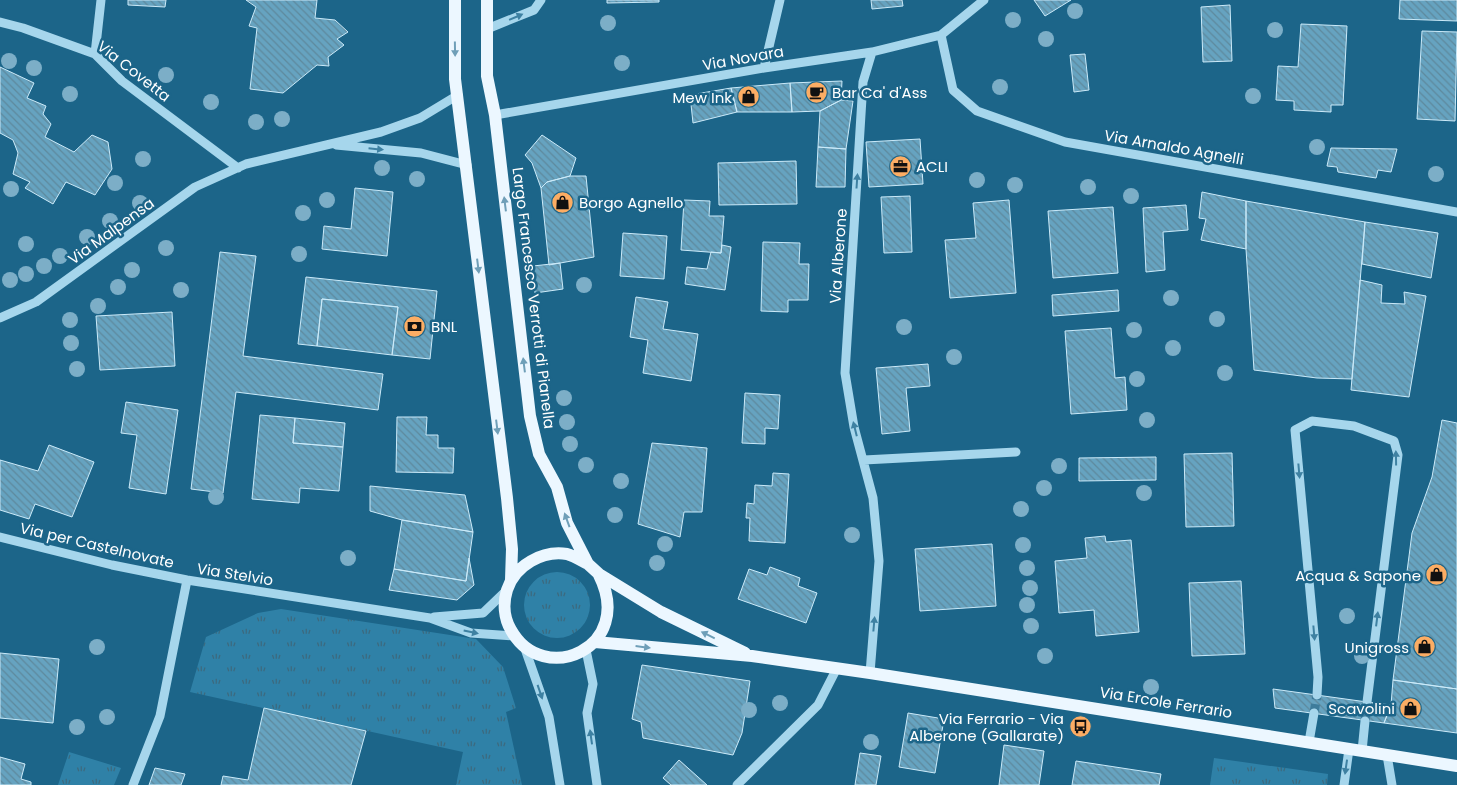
<svg xmlns="http://www.w3.org/2000/svg" width="1457" height="785" font-family="Poppins,sans-serif">
<style>
.grass{fill:url(#grass-tufts)}
.building{fill:url(#building-back-hatch);stroke:#cbeaf9}
.lines{fill:none;stroke-linecap:round;stroke-linejoin:round}
.minor-tunnel{stroke:#3e7c9b;stroke-width:9;stroke-dasharray:9 4.5;stroke-linecap:butt}
.minor{stroke:#a6d6ec;stroke-width:9}
.major{stroke:#ecf7ff;stroke-width:12}
.tree{fill:#7caec7}
.oneway{fill:#3e81a2}
.oneway2{fill:#6f9fb8}
.labels{text-anchor:middle;dominant-baseline:central;stroke-width:5;stroke-linejoin:round;paint-order:stroke}
.street-label{font-size:15px;fill:#fff;stroke:#1c6589}
.poi-label{font-size:15px;fill:#fff;stroke:#1c6589;text-anchor:end}
</style>
<defs>
<pattern id="grass-tufts" width="24" height="20" patternUnits="userSpaceOnUse" patternTransform="scale(1.25)"><rect width="24" height="20" fill="#2f81a7"/><path d="M3 7l-1-3M5 7V3M7 7l1-3M15 17l-1-3M17 17v-4M19 17l1-3" fill="none" stroke="#3c697e"/></pattern>
<pattern id="building-back-hatch" width="6" height="6" patternUnits="userSpaceOnUse" patternTransform="scale(1.25)"><rect width="6" height="6" fill="#66a3c0"/><path d="M-1 5l2 2M0 0l6 6M5-1l2 2" fill="none" stroke="#5e899d"/></pattern>
</defs>
<rect width="100%" height="100%" fill="#1c6589"/>
<path class="grass" d="M524 605a33 33 0 1 1 66 0a33 33 0 1 1-66 0Z
M281,609L476,639L503,667L516,708L506,712L522,785H456L463,752L190,692L206,637L258,613Z
M69,752L121,768L114,785H58Z
M1214,758L1328,774L1327,785H1210Z"/>
<path class="building" d="M128,0H166L165,7L128,5Z
M246,0H317L315,18L335,20L348,32L337,39L344,45L328,57L329,66L317,65L283,93L250,89L257,28L249,26L256,7Z
M607,0H659V2L607,3Z
M871,0H902L903,6L872,9Z
M1034,0H1071L1045,16Z
M1400,0H1457V21L1399,19Z
M1230,5L1232,61L1203,62L1201,7Z
M1301,24L1347,26L1343,105H1331V112L1294,110V101L1276,100L1278,66L1298,67Z
M1422,31L1457,32L1455,121L1417,119Z
M1085,54L1089,90L1074,92L1070,55Z
M0,67L34,83L27,98L46,106L43,114L51,124L45,137L74,152L92,135L108,142L112,169L95,195L66,182L53,204L25,188L30,182L13,174L18,153L13,140L0,133Z
M842,81L841,100L820,111L792,112L790,83Z
M790,83L792,112H737L731,88Z
M731,88L737,112L693,123L690,95Z
M841,100L853,101L846,149L818,147L820,111Z
M542,135L576,158L570,176L547,182L541,188L532,163L525,155Z
M920,139L923,184L869,187L866,142Z
M818,147L846,149L845,187H816Z
M1331,148L1397,149L1391,172L1378,170L1376,178L1338,172L1337,167L1327,166Z
M796,161L797,204L719,205L718,163Z
M570,176H586L594,257L549,265L541,188L547,182Z
M355,188L393,192L387,256L322,249L324,226L351,229Z
M1202,192L1246,201V249L1201,240L1206,219L1199,218Z
M910,196L912,252L884,253L881,197Z
M684,200L710,201L709,216H724L721,253L681,250Z
M1009,200L1016,293L950,298L945,240L976,238L973,203Z
M1246,201L1365,222L1352,379L1317,378L1254,370L1246,249Z
M1186,205L1188,230L1163,232L1165,270L1146,272L1143,208Z
M1113,207L1118,273L1053,278L1048,211Z
M1365,222L1438,233L1431,278L1362,264Z
M623,233L667,236L664,279L620,276Z
M763,242L800,243L799,264H809L808,300H788V312L761,311Z
M722,245L731,247L725,290L685,284L687,267L707,269L711,252L721,253Z
M220,252L256,256L243,356L383,374L378,410L236,392L223,493L191,489Z
M560,263L563,289L535,293L533,266Z
M306,277L437,291L430,359L392,355L398,307L322,299L317,346L298,344Z
M1360,280L1382,285L1381,303L1405,304L1404,292L1426,296L1409,397L1351,390Z
M1118,290L1119,311L1053,316L1052,295Z
M636,297L668,302L663,329L698,334L691,381L643,373L648,340L630,337Z
M322,299L398,307L392,355L317,346Z
M172,312L175,366L100,370L96,316Z
M1111,328L1115,378L1125,377L1127,410L1071,414L1065,331Z
M928,364L930,386L906,388L910,431L882,434L876,368Z
M745,393L780,395L778,429L765,428V444L742,443Z
M126,402L178,410L166,494L129,488L137,435L121,433Z
M260,415L295,418L293,443L343,447L339,491L300,488L299,503L252,499Z
M397,417H427L426,435H438V448H454L453,473L396,472Z
M295,418L345,423L343,447L293,443Z
M1442,420L1457,423V689L1393,680L1412,533L1432,477Z
M652,443L707,448L702,512H684L680,537L638,524Z
M49,445L94,462L72,517L35,504L29,519L0,510V460L38,471Z
M1232,453L1234,526L1186,527L1184,454Z
M1156,457V480L1079,481V458Z
M773,473L789,474L785,543L749,541L750,518H746L747,503L754,504L755,485L772,486Z
M370,486L465,495L473,532L402,520L370,511Z
M402,520L473,532L466,581L394,569Z
M1105,536L1106,542L1131,540L1139,632L1096,636L1094,610L1059,613L1055,561L1087,558L1085,538Z
M992,544L996,606L920,611L915,549Z
M469,558L474,585L457,600L389,590L394,569L466,581Z
M770,567L800,578L798,586L817,593L806,623L738,599L749,569L767,575Z
M1241,581L1245,654L1192,656L1189,583Z
M0,653L59,659L53,723L0,718Z
M642,665L750,681L742,733L733,755L643,738L641,722L632,719Z
M1393,680L1457,689V733L1384,723L1391,705Z
M1273,689L1367,702L1391,705L1384,723L1275,708Z
M264,708L366,731L351,785H221L223,776L248,780Z
M908,713L944,719L935,773L899,767Z
M1004,745L1044,751L1039,785H999Z
M860,753L881,756L876,785H855Z
M0,757L25,764L21,779L31,782V785H0Z
M679,760L707,785H671L663,778Z
M1076,761L1161,774L1159,785H1072Z
M155,768L185,774L181,785H149Z"/>
<g class="lines">
<path class="minor-tunnel" d="M1314,713L1317,695
M1365,721L1367,702"/>
<path class="minor" d="M0,22L23,28L95,54L122,81L238,168
M487,29L534,10L541,0
M941,35L953,90L977,111L1065,142L1457,212
M95,54L101,0
M764,68L780,0
M495,115L764,68L872,52L941,35L984,0
M336,145L421,153L467,165
M0,318L36,302L195,187L246,164L381,132L420,118L458,95
M864,460L1016,452
M0,537L112,565L187,580L430,618L471,633L514,636
M434,617L483,613L507,590
M524,646L549,717L560,785
M586,650L593,684L587,713L597,785
M870,673L879,561L873,498L854,427L845,373L863,82L872,52
M1317,695L1318,677L1295,430L1312,421L1354,426L1394,441L1398,455L1367,702
M1309,742L1314,713
M1362,751L1365,721
M1387,755L1392,785
M133,785L160,716L187,580
M737,785L818,705L837,668
M1344,785L1349,749"/>
<path class="major" d="M455,0V79L507,498L512,549L511,580
M487,0V76L495,115L530,416L539,454L557,487L567,523L588,564L599,574L661,612L745,653
M588,564C582,561 574,556 567,554C543,550 515,565 507,590C503,603 504,618 511,630C543,688 636,648 599,575
M595,642L752,656L870,673L1457,766"/>
</g>
<g class="tree">
<circle cx="1075" cy="11" r="8"/>
<circle cx="1013" cy="20" r="8"/>
<circle cx="608" cy="23" r="8"/>
<circle cx="1275" cy="30" r="8"/>
<circle cx="1046" cy="39" r="8"/>
<circle cx="9" cy="61" r="8"/>
<circle cx="622" cy="63" r="8"/>
<circle cx="34" cy="68" r="8"/>
<circle cx="166" cy="75" r="8"/>
<circle cx="1000" cy="87" r="8"/>
<circle cx="70" cy="94" r="8"/>
<circle cx="1253" cy="96" r="8"/>
<circle cx="211" cy="102" r="8"/>
<circle cx="282" cy="119" r="8"/>
<circle cx="256" cy="122" r="8"/>
<circle cx="1317" cy="147" r="8"/>
<circle cx="143" cy="159" r="8"/>
<circle cx="382" cy="168" r="8"/>
<circle cx="1436" cy="174" r="8"/>
<circle cx="417" cy="179" r="8"/>
<circle cx="977" cy="180" r="8"/>
<circle cx="115" cy="183" r="8"/>
<circle cx="1015" cy="185" r="8"/>
<circle cx="1088" cy="187" r="8"/>
<circle cx="11" cy="189" r="8"/>
<circle cx="1131" cy="196" r="8"/>
<circle cx="327" cy="200" r="8"/>
<circle cx="140" cy="203" r="8"/>
<circle cx="303" cy="213" r="8"/>
<circle cx="110" cy="221" r="8"/>
<circle cx="87" cy="237" r="8"/>
<circle cx="26" cy="244" r="8"/>
<circle cx="166" cy="248" r="8"/>
<circle cx="299" cy="254" r="8"/>
<circle cx="60" cy="256" r="8"/>
<circle cx="44" cy="266" r="8"/>
<circle cx="132" cy="270" r="8"/>
<circle cx="26" cy="274" r="8"/>
<circle cx="10" cy="280" r="8"/>
<circle cx="584" cy="285" r="8"/>
<circle cx="118" cy="287" r="8"/>
<circle cx="181" cy="290" r="8"/>
<circle cx="1171" cy="298" r="8"/>
<circle cx="98" cy="306" r="8"/>
<circle cx="1217" cy="319" r="8"/>
<circle cx="70" cy="320" r="8"/>
<circle cx="904" cy="327" r="8"/>
<circle cx="1134" cy="330" r="8"/>
<circle cx="71" cy="343" r="8"/>
<circle cx="1173" cy="348" r="8"/>
<circle cx="954" cy="357" r="8"/>
<circle cx="77" cy="369" r="8"/>
<circle cx="1225" cy="373" r="8"/>
<circle cx="1137" cy="379" r="8"/>
<circle cx="564" cy="398" r="8"/>
<circle cx="1147" cy="420" r="8"/>
<circle cx="567" cy="422" r="8"/>
<circle cx="570" cy="444" r="8"/>
<circle cx="586" cy="465" r="8"/>
<circle cx="1059" cy="466" r="8"/>
<circle cx="621" cy="481" r="8"/>
<circle cx="1044" cy="488" r="8"/>
<circle cx="1144" cy="493" r="8"/>
<circle cx="216" cy="497" r="8"/>
<circle cx="1021" cy="509" r="8"/>
<circle cx="615" cy="515" r="8"/>
<circle cx="852" cy="535" r="8"/>
<circle cx="665" cy="544" r="8"/>
<circle cx="1023" cy="545" r="8"/>
<circle cx="348" cy="558" r="8"/>
<circle cx="657" cy="563" r="8"/>
<circle cx="1027" cy="568" r="8"/>
<circle cx="1030" cy="588" r="8"/>
<circle cx="1027" cy="605" r="8"/>
<circle cx="1347" cy="616" r="8"/>
<circle cx="1031" cy="626" r="8"/>
<circle cx="97" cy="647" r="8"/>
<circle cx="1045" cy="656" r="8"/>
<circle cx="1362" cy="656" r="8"/>
<circle cx="1151" cy="687" r="8"/>
<circle cx="780" cy="703" r="8"/>
<circle cx="749" cy="710" r="8"/>
<circle cx="107" cy="717" r="8"/>
<circle cx="77" cy="727" r="8"/>
<circle cx="871" cy="742" r="8"/>
</g>
<defs><path id="oneway-solid" d="M-6-.8H1V-3.2L6.5 0L1 3.2V.8H-6Z" transform="scale(1.25)"/></defs>
<g class="oneway">
<use href="#oneway-solid" transform="translate(516 17) rotate(-23)"/>
<use href="#oneway-solid" transform="translate(376 149) rotate(6)"/>
<use href="#oneway-solid" transform="translate(857 181) rotate(-86)"/>
<use href="#oneway-solid" transform="translate(855 429) rotate(-104)"/>
<use href="#oneway-solid" transform="translate(1396 458) rotate(-91)"/>
<use href="#oneway-solid" transform="translate(1299 471) rotate(85)"/>
<use href="#oneway-solid" transform="translate(1377 619) rotate(-83)"/>
<use href="#oneway-solid" transform="translate(874 624) rotate(-85)"/>
<use href="#oneway-solid" transform="translate(471 632) rotate(12)"/>
<use href="#oneway-solid" transform="translate(1314 633) rotate(85)"/>
<use href="#oneway-solid" transform="translate(540 692) rotate(71)"/>
<use href="#oneway-solid" transform="translate(591 737) rotate(-98)"/>
<use href="#oneway-solid" transform="translate(1346 767) rotate(98)"/>
</g>
<g class="oneway2">
<use href="#oneway-solid" transform="translate(455 49) rotate(89)"/>
<use href="#oneway-solid" transform="translate(505 204) rotate(-97)"/>
<use href="#oneway-solid" transform="translate(478 266) rotate(83)"/>
<use href="#oneway-solid" transform="translate(524 365) rotate(-97)"/>
<use href="#oneway-solid" transform="translate(497 427) rotate(83)"/>
<use href="#oneway-solid" transform="translate(567 520) rotate(-110)"/>
<use href="#oneway-solid" transform="translate(708 635) rotate(-154)"/>
<use href="#oneway-solid" transform="translate(643 647) rotate(7)"/>
</g>
<defs>
<symbol id="cafe-disc" viewBox="-11 -11 22 22"><circle r="9.5" fill="#fcad64" stroke="#1c6589"/><path d="M-5.5-4.5H6V0H3Q3 3.5 0 3.5H-2.5Q-5.5 3.5-5.5 0ZM3-3.2v2h1.7v-2ZM-6 4.5H4V6H-6Z" fill="#111"/></symbol>
<symbol id="shop-disc" viewBox="-11 -11 22 22"><circle r="9.5" fill="#fcad64" stroke="#1c6589"/><path d="M-5-2.5h2.3a2.7 3.5 0 0 1 5.4 0H5L5.5 6h-11ZM-1.5-2.5h3a1.5 2.3 0 0 0-3 0Z" fill="#111"/></symbol>
<symbol id="office-disc" viewBox="-11 -11 22 22"><circle r="9.5" fill="#fcad64" stroke="#1c6589"/><path d="M-6-3h4V-5.5h4V-3h4V5H-6ZM-1-4.5V-3h2v-1.5ZM-6 0V1H6V0Z" fill="#111"/></symbol>
<symbol id="bank-disc" viewBox="-11 -11 22 22"><circle r="9.5" fill="#fcad64" stroke="#1c6589"/><path d="M-6-4H6V4H-6ZM0-2.3a2.3 2.3 0 1 0 0 4.6a2.3 2.3 0 1 0 0-4.6Z" fill="#111"/></symbol>
<symbol id="bus-disc" viewBox="-11 -11 22 22"><circle r="9.5" fill="#fcad64" stroke="#1c6589"/><path d="M-5-6H5V4H4V6H2V4H-2V6H-4V4H-5ZM-3.5-4V0h7V-4ZM-3.5 1.2v1.5H-2V1.2ZM2 1.2v1.5H3.5V1.2Z" fill="#111"/></symbol>
</defs>
<g fill-rule="evenodd">
<use href="#cafe-disc" x="804" y="80" width="25" height="25"/>
<use href="#shop-disc" x="736" y="84" width="25" height="25"/>
<use href="#office-disc" x="888" y="154" width="25" height="25"/>
<use href="#shop-disc" x="550" y="190" width="25" height="25"/>
<use href="#bank-disc" x="402" y="314" width="25" height="25"/>
<use href="#shop-disc" x="1424" y="562" width="25" height="25"/>
<use href="#shop-disc" x="1412" y="634" width="25" height="25"/>
<use href="#shop-disc" x="1398" y="696" width="25" height="25"/>
<use href="#bus-disc" x="1068" y="714" width="25" height="25"/>
</g>
<g class="labels">
<g class="street-label">
<text transform="translate(743 58) rotate(-10)">Via Novara</text>
<text transform="translate(134 71) rotate(38)">Via Covetta</text>
<text transform="translate(1174 147) rotate(10)">Via Arnaldo Agnelli</text>
<text transform="translate(111 231) rotate(-36)">Via Malpensa</text>
<text transform="translate(838 256) rotate(-86)">Via Alberone</text>
<text transform="translate(534 298) rotate(83)">Largo Francesco Verrotti di Pianella</text>
<text transform="translate(97 545) rotate(13)">Via per Castelnovate</text>
<text transform="translate(235 574) rotate(9)">Via Stelvio</text>
<text transform="translate(1166 702) rotate(9)">Via Ercole Ferrario</text>
</g>
<g class="poi-label">
<text x="832" y="92" text-anchor="start">Bar Ca' d'Ass</text>
<text x="732" y="97">Mew Ink</text>
<text x="916" y="166" text-anchor="start">ACLI</text>
<text x="579" y="202" text-anchor="start">Borgo Agnello</text>
<text x="431" y="326" text-anchor="start">BNL</text>
<text x="1421" y="575">Acqua &amp; Sapone</text>
<text x="1409" y="647">Unigross</text>
<text x="1395" y="708">Scavolini</text>
<text x="1064" y="718">Via Ferrario - Via<tspan x="1064" dy="17">Alberone (Gallarate)</tspan></text>
</g>
</g>
</svg>
